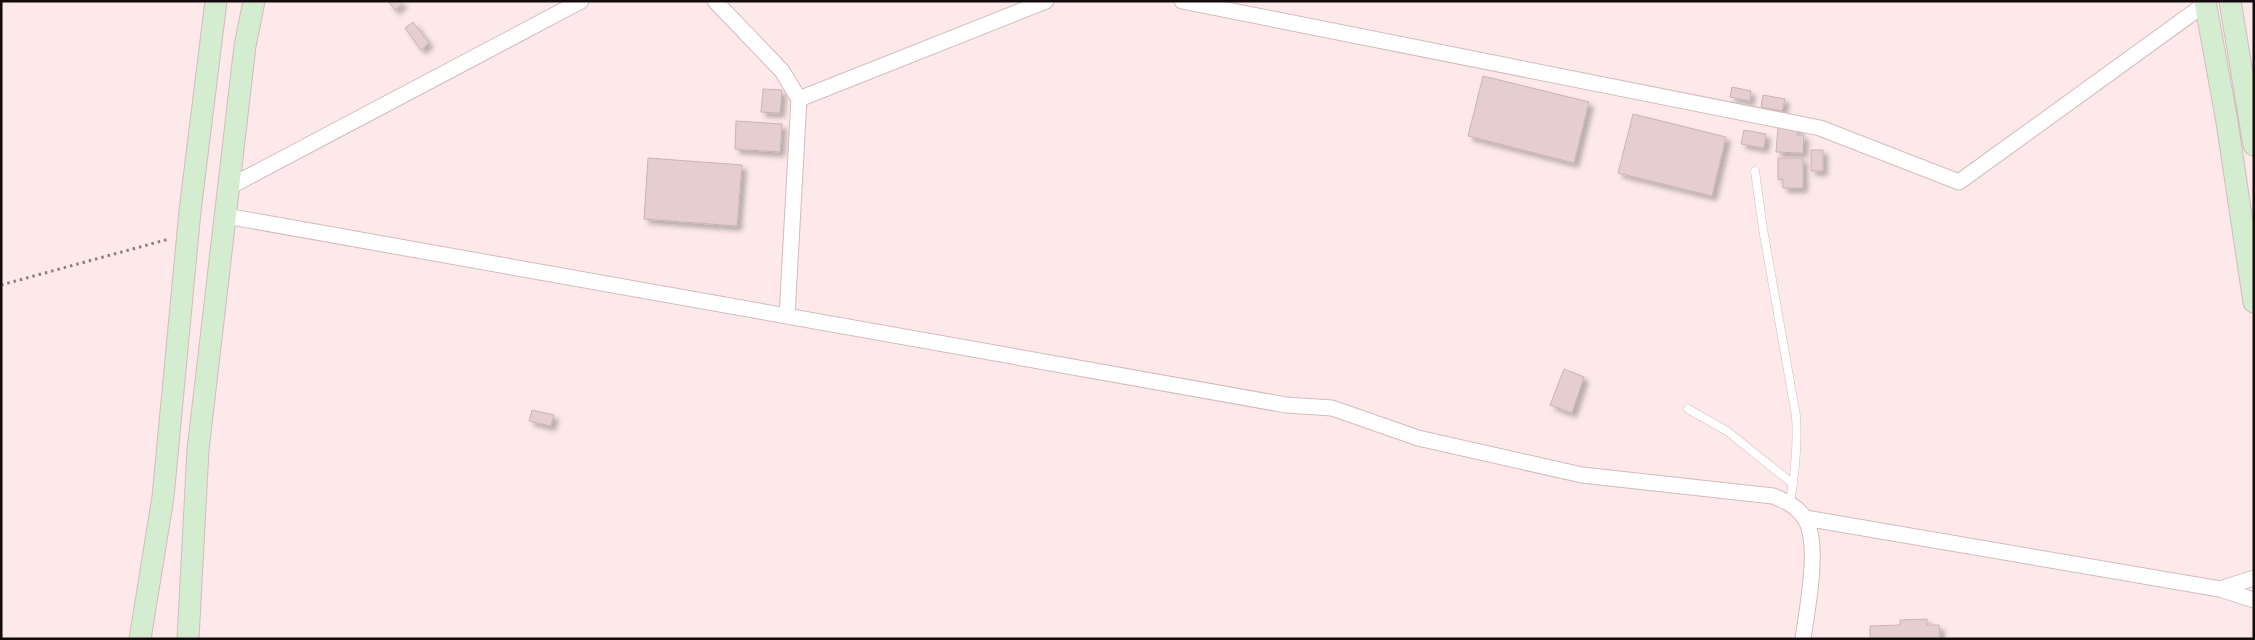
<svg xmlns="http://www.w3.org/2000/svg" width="2255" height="640" font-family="'Fira Sans Condensed',sans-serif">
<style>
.building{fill:#e6cdcf;stroke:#cbb3b5;filter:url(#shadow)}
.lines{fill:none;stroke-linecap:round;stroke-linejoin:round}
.lane-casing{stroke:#d3bbbd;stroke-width:9}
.street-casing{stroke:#d3bbbd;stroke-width:17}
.secondary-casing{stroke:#d3bbbd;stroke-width:23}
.path{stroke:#8d7e7f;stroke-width:3;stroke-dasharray:2.5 4;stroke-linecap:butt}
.lane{stroke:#fff;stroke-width:8}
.street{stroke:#fff;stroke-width:15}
.secondary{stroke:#d4edd1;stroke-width:21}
</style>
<defs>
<filter id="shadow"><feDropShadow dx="4.5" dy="4.5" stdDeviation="2.5" flood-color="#0004"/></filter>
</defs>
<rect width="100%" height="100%" fill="#fde9ea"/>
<path class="building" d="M388,1H402L403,3L395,10Z
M413,22L429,43L421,50L405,28Z
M1483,76L1589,102L1574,163L1468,136Z
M1732,87L1751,91L1750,101L1730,97Z
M763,89L782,90L780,113L761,112Z
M1763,95L1785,99L1782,111L1761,107Z
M1633,114L1726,137L1712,196L1618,173Z
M736,121L782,124L780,152L735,149Z
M1778,126L1798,127L1797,135H1804L1803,153L1776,152Z
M1744,130L1766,134L1764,148L1741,144Z
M1811,150H1823V171H1811Z
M648,158L742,165L737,226L644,219Z
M1778,158H1803V188H1783V179L1778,180Z
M1564,369L1584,377L1572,413L1550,405Z
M532,410L554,415L551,426L529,421Z
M1927,619V625H1939L1940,639H1870V626L1900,625V620Z"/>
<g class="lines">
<defs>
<path id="lane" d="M1755,171L1763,229L1796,416C1798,445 1795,473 1790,502
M1688,409L1727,431L1793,484"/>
<path id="street" d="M715,1L782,71L799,99L787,316
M1182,1L1820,128L1959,182L2205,4
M799,99L1046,1
M229,187L581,1
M226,216L1286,405L1332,408L1418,438L1582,475L1773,496C1786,501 1796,506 1804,517C1821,542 1807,609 1803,639
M1805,518L2220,589L2254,600
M2220,589L2254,578"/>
<path id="secondary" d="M2205,1L2227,122L2254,302
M2230,1L2254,145
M140,639L163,497L190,211L216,1
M188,639L198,450L245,46L254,1"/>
</defs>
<use href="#lane" class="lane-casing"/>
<use href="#street" class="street-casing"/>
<use href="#secondary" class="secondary-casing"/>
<path class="path" d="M1,285L169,239"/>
<use href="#lane" class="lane"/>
<use href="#street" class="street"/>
<use href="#secondary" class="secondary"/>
</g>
<rect width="2255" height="640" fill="none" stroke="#130b0c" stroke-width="5"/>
</svg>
